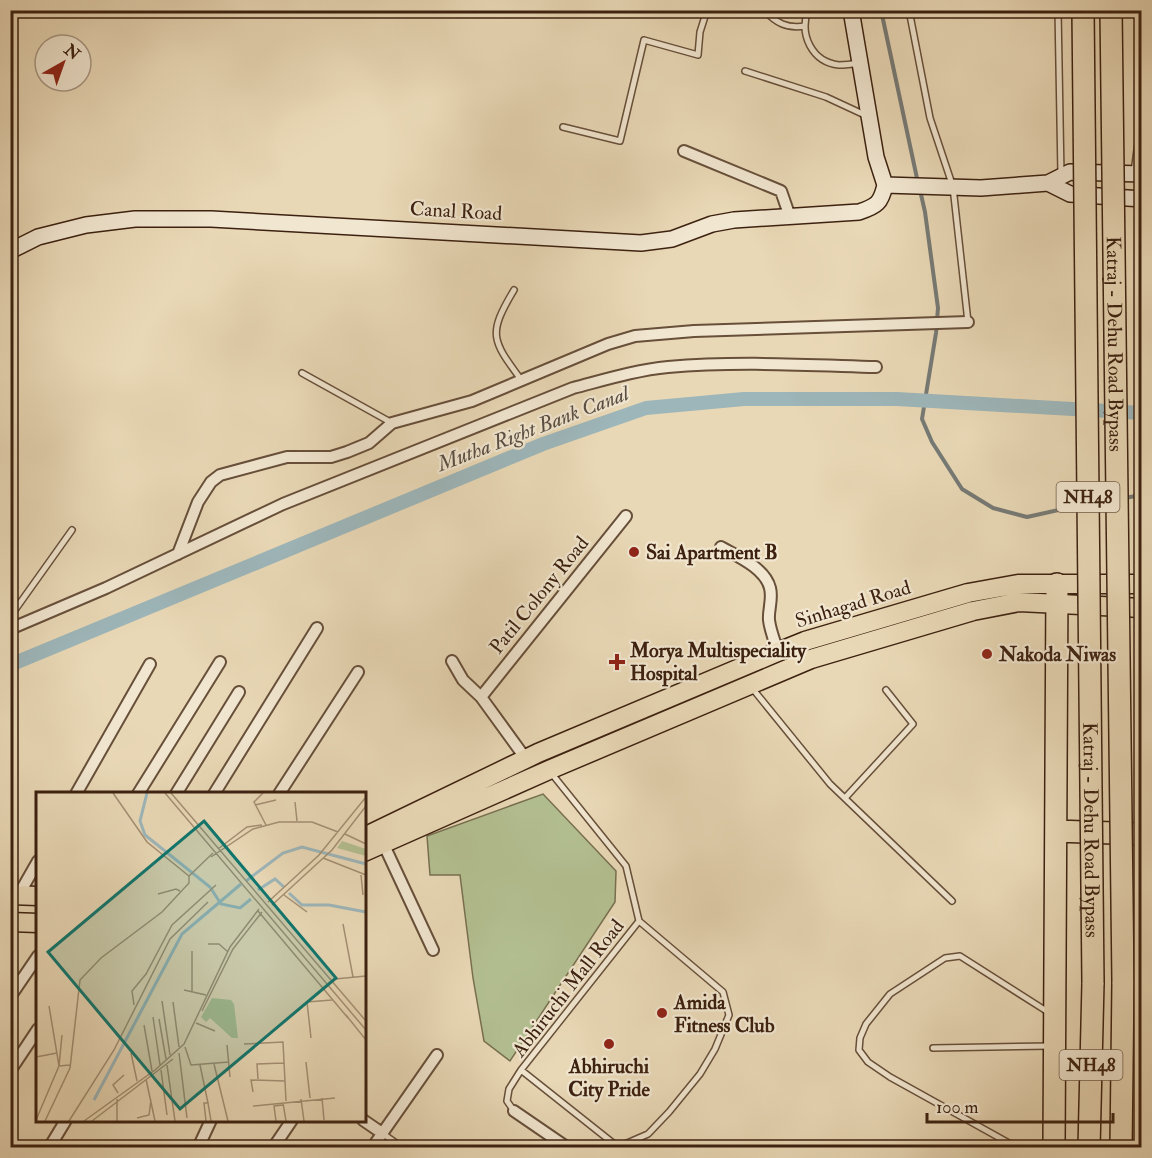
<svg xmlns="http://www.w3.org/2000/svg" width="1152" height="1158" font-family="'IM FELL Double Pica',serif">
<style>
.green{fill:#b3bf91;stroke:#787050;stroke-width:1.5}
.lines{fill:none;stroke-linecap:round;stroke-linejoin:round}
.stream{stroke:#767a76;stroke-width:4}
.canal{stroke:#9db6ba;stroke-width:14}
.lane-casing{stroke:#674f3a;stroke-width:8}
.street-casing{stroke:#674f3a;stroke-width:14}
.secondary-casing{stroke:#3c2110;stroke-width:18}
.primary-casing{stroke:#3c2110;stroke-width:21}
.highway-casing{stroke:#3c2110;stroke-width:24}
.lane{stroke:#f1e6d0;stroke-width:5}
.street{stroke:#f1e6d0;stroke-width:10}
.secondary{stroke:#f1e6d0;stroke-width:15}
.primary{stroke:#e9d8b6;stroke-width:18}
.highway{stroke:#e9d8b6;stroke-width:21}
.highway-bridge-casing{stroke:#3c2110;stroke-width:24;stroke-linecap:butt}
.highway-bridge{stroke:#e9d8b6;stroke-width:21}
.poi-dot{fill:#8f2418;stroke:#f1e6d0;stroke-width:2}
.labels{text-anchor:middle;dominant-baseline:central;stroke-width:4.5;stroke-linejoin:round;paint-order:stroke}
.shield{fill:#f1e6d0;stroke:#725c4a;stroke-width:1.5}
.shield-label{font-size:18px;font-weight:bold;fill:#3c2110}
.street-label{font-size:20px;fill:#3c2110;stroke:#f1e6d0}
.poi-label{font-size:20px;font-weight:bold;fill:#3c2110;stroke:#f1e6d0;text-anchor:start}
.water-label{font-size:21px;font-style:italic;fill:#594e43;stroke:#f1e6d0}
.inset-river{fill:none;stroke:#9db6ba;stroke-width:3}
.inset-road{fill:none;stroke:#a48f74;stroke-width:1.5}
.view{fill:#0f766e;fill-opacity:0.15;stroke:#0f766e;stroke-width:3}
.inset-edge{fill:none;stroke:#3c2110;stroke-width:3}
</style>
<rect width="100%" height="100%" fill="#e9d8b6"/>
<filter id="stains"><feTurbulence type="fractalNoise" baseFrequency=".00333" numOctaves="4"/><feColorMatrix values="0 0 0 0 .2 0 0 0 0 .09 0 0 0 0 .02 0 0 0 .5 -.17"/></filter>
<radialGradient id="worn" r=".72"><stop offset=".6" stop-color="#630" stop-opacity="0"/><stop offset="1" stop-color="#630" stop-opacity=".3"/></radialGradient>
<path class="green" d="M543,794L616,871L615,902L510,1061L484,1041L473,978L460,875H430L427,836Z"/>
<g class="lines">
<path class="stream" d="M881,10L918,183
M920,190L925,212L938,308L936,333L922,419L932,442L962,489L993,508L1027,517L1081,505
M1124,498L1142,495
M1095,503L1111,500"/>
<path class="canal" d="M10,665L543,444L646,408L744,399H897L1142,413"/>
<defs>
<path id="lane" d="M764,10C776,23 787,29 805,26
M808,10C799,35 812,62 839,65C845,65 853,64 859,63
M909,10L930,118L953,187L968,322
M1058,10L1061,175
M745,71L826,97L867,116
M563,127L620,141L644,40L698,55L700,32L707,10
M1134,172L1142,113
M514,290C487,335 492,340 522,381
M302,373L392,423
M10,617L72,530
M752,688L830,784L952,901
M845,798L913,724L886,690
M933,1048L1051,1046
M521,1070L618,1147L648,1134L669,1112L700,1074L715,1049L729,1015L723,992L639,921L626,866L552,774
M514,1111L507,1101L509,1089L521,1070L639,921
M382,1133L403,1148
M1018,1148L890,1077L868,1062L859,1050L860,1038L866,1024L890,994L945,958L960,956L1048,1012"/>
<path id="street" d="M684,151L781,191L790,217
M721,547C737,556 765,568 770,588C773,599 768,610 769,620C770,630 775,642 778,652
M178,554L198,502L211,482L220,475L287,457H331L347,452L369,443L392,423L472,401L608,344L635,336L694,331L968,322
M10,629L106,588L283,504L573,388C604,380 636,370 668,367C737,361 807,365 876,367
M452,661L463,680L481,697L526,759
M481,697L626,516
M76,794L150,664
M138,794L220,662
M176,794L239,692
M214,794L317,628
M279,794L358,672
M383,843L433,950
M18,896L38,861
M10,997L38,956
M10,1071L38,1029
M514,1111L568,1148
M363,1120L382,1133
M49,1148L66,1120
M198,1148L211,1120
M273,1148L292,1120
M372,1148L437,1055"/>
<path id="secondary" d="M851,10L876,157L885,185L981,188L1048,183L1070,172L1142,174
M1048,183L1070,194L1142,199
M10,251L38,237L86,225L135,219H211L641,243L672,239L712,224L734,220L859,212C877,206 881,203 885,185"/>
<path id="primary" d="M364,837L538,753L773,654L805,641L968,593L1018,584H1142
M364,852L549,770L811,659L973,611L1019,602L1142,608
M10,895L38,896
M10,922L38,923"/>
<path id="highway" d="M1056,831L1142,834
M1054,1148L1057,584
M1089,1148L1093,983
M1121,1148L1123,982"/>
</defs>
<use href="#lane" class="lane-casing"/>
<use href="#street" class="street-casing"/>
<use href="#secondary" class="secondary-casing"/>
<use href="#primary" class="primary-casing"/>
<use href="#highway" class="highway-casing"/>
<use href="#lane" class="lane"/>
<use href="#street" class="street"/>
<use href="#secondary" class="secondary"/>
<use href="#primary" class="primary"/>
<use href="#highway" class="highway"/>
<defs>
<g id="highway-bridge">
<path id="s1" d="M1083,10L1093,983"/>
<path id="s2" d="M1111,10L1123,982"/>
</g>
</defs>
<use href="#highway-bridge" class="highway-bridge-casing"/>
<use href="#highway-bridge" class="highway-bridge"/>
</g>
<g class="poi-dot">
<circle cx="634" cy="552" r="6"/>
<circle cx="987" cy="654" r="6"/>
<path d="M614 653h6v6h6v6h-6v6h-6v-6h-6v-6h6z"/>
<circle cx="662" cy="1013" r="6"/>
<circle cx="609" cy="1044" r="6"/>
</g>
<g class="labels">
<g class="shield">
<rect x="1056.5" y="482" width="63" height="30" rx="4.5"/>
<rect x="1059.5" y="1050" width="63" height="30" rx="4.5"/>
</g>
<g class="shield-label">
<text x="1088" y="497">NH48</text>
<text x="1091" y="1065">NH48</text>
</g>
<g class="street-label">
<text transform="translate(456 211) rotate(3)">Canal Road</text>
<text stroke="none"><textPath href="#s2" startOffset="334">Katraj - Dehu Road Bypass</textPath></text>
<text transform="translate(539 595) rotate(-51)">Patil Colony Road</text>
<text transform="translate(853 604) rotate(-17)">Sinhagad Road</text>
<text stroke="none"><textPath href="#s1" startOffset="820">Katraj - Dehu Road Bypass</textPath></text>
<text transform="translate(568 988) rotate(-52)">Abhiruchi Mall Road</text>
</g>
<g class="poi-label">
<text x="646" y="552">Sai Apartment B</text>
<text x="630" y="650">Morya Multispeciality<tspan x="630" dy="23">Hospital</tspan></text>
<text x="999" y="654">Nakoda Niwas</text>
<text x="674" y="1002">Amida<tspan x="674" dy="23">Fitness Club</tspan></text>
<text x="609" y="1066" text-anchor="middle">Abhiruchi<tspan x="609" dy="23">City Pride</tspan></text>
</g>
<g class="water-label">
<text transform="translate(533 429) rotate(-21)">Mutha Right Bank Canal</text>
</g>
</g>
<g transform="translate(36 792)">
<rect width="330" height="330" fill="#e9d8b6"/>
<path d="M306,49L330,57V64L301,56ZM176,206L195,208L198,212L202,246H196L174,226L170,230L165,225Z" fill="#b3bf91"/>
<path class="inset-river" d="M111,1L104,29L109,43L174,95L185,112L204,116L215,107M210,89L247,61L266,55L330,72M222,98L239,87L248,95M253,101L266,113H293L330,120M58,308L146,142L205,92"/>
<path class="inset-road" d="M77,1L111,50L153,84L177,61M129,1L330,238M135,1L330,229M227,1L218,10L230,33M259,10L261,29M219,13L240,8M309,42L330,52M182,57L211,35L226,33M175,65L217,37L243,30H276L302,40M287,66L330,83M325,83L327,103M122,102L140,97L144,99M248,103L271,120M234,108L272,154M232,110L283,63L330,5M236,113L296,58L330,14M222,119L312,226M307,132L317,185M172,152H183L192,160M156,159V200M299,187L330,184M148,198L170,203M126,209L134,263M137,210L143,255M98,213L96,199L110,182L136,133L180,93M166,219L197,157L226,120M310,223L330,248M117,225L124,273M123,227L130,267M160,231L179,239M108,233L116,279M26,243L23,274L34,273M275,246L271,210L296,208M208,252L247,250L250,309M191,253L194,285M149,255L155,273L193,270M95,261L101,289M143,261L151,326M0,265L21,261M270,270L274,306M178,272L192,329M131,273L139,329M164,273L172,311H168L170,329M125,278L131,323M110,287L119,329M222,287L221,272L248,271M217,300L215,288L249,289M82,301L77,293L88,283M286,306L288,328M265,307L268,329M172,311L175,329M247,311L250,329M217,314L299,306M101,326L113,323L115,308M0,328L23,274L13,214M9,329L34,276L44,188L65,166L126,120L153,91V84M33,329L78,258L134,147L172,110M48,329L119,278L148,252L194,155L223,117M56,329L137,267M81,329V307M240,329L238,314L247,313"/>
<path class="view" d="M168,29L300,186L144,317L12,160Z"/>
<rect width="330" height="330" class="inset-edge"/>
</g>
<rect width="1152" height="1158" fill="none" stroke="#e9d8b6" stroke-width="36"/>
<rect x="12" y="12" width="1128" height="1134" fill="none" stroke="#3c2110" stroke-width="3"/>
<rect x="18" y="18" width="1116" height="1122" fill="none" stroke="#3c2110" stroke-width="1.5"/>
<g transform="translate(63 63) rotate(40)"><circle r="28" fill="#f1e6d0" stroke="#a99783" stroke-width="1.5"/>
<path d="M0-4.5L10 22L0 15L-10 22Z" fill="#8f2418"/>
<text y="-9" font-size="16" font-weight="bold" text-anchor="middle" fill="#3c2110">N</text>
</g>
<path d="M927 1113v9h186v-9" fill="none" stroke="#3c2110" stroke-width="3"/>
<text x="936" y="1113" font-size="18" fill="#3c2110" stroke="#f1e6d0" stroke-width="4.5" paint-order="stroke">100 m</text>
<rect width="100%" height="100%" filter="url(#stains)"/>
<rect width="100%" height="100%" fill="url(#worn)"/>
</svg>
